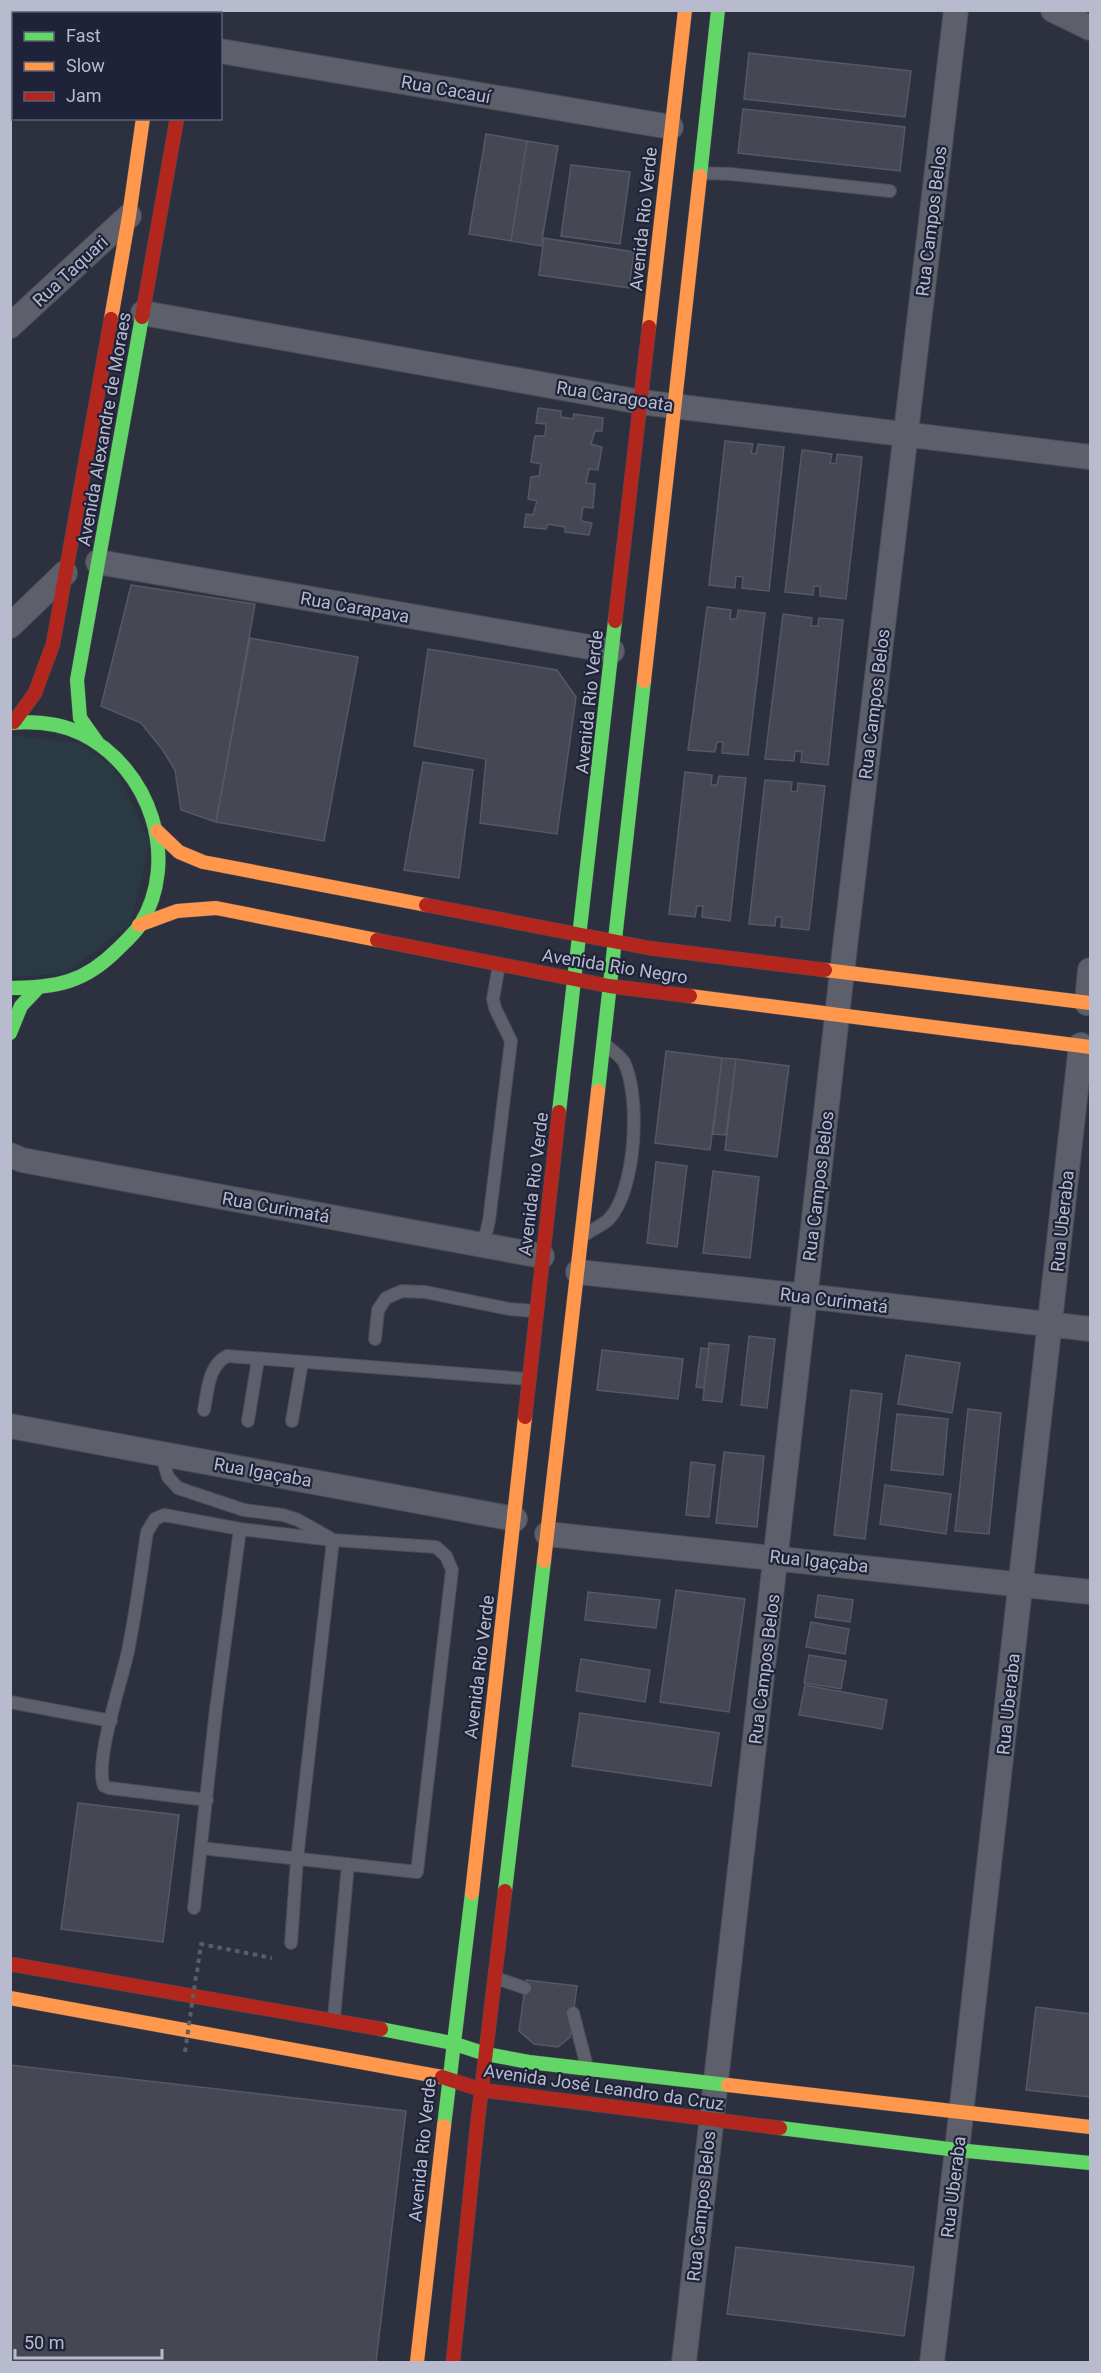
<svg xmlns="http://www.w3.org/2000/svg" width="1101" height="2373" font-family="Roboto,sans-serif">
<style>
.green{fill:#293a44}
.building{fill:#454753;stroke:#555865;stroke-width:1.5}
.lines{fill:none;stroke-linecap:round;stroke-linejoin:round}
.lane-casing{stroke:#4a4c56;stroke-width:14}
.street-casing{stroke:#4a4c56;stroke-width:26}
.fast-casing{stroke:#4a4c56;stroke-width:15}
.slow-casing{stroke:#4a4c56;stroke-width:15}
.jam-casing{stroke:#4a4c56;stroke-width:15}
.path{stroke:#5a5e67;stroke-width:4;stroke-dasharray:4.5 4.5;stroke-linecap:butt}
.lane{stroke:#5d606b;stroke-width:12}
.street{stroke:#5d606b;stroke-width:24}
.fast{stroke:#63d668;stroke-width:14}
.slow{stroke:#ff974d;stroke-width:14}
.jam{stroke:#b3261e;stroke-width:14}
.path-bridge{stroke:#5a5e67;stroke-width:4;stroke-dasharray:4.5 4.5;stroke-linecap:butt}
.labels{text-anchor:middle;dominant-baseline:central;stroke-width:4.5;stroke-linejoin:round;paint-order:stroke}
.street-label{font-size:18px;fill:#b8bbcd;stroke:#1f2339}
</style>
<rect width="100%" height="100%" fill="#2d303e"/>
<path class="green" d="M10,735L78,743L113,766L150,841L131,923L65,974L11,977Z"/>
<path class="building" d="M749,53L911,71L905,117L744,99Z
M743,109L905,127L900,171L738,153Z
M486,134L527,141L511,241L469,234Z
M527,141L558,146L541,246L511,241Z
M571,165L630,172L620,244L561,236Z
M544,238L634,252L629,288L539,275Z
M538,408L561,411V417L573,419L574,414L603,418L602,431H595L591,444L602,447L598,470L589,469L586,483L595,484L593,508L583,507L581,521L592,523L589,535L565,532V527L548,524L546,529L524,527L526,514L533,515L537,501L528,499L531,477L539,476L541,464L531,462L534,441L535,436H545L546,424L536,423Z
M725,441L753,444L751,453L756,454L758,444L784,447L769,591L742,588L743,577L736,576L735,588L709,585Z
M802,450L832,454L830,463L836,464L837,454L862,457L846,599L820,596V586H814L813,595L785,592Z
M131,585L255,604L216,822L181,810L175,770L162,749L141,723L101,706Z
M707,607L731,610L730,619H737L738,610L765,613L748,755L722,753L723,742H717L715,752L688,750Z
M783,614L812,618L811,626H818L819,618L843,620L828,765L801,762L802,752L795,751L794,761L765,759Z
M250,638L358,657L324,841L216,822Z
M428,649L557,670L576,697L557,834L480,823L486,759L414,746Z
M423,762L473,770L459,878L404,870Z
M685,772L712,775L711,785H717L719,776L746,778L730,921L702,917L703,906H697L695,917L669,914Z
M765,780L792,782L791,791L797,792L798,783L825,786L809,930L781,927L782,917H776L775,926L749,924Z
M666,1051L722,1058L710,1150L655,1143Z
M722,1058L736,1059L726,1135L713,1134Z
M736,1059L789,1066L777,1157L725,1150Z
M656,1162L687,1166L677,1247L647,1243Z
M713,1171L759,1177L750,1258L703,1253Z
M749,1336L775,1339L767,1408L741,1405Z
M709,1343L729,1345L722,1402L703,1400Z
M701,1348L709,1349L704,1388L696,1387Z
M602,1350L683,1359L678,1399L597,1390Z
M906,1355L960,1363L952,1413L898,1404Z
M851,1390L882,1394L865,1539L834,1535Z
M968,1409L1001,1413L989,1534L955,1531Z
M897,1414L948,1419L943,1475L891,1470Z
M724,1452L764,1456L757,1527L716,1523Z
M691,1462L715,1465L709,1517L686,1515Z
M885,1485L951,1494L946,1534L880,1524Z
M676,1590L745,1599L729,1712L660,1702Z
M588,1592L660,1600L656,1628L585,1620Z
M818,1595L853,1600L850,1622L815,1617Z
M811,1622L849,1629L845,1654L806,1647Z
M809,1655L846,1661L841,1689L804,1683Z
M581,1659L650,1670L645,1702L576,1691Z
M805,1685L887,1700L882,1729L799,1715Z
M580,1713L719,1733L711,1786L572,1766Z
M78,1803L179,1815L163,1942L61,1929Z
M526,1980L577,1986L570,2037L558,2047L534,2044L519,2031Z
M1036,2007L1090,2014V2097L1026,2090Z
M10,2065L406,2111L376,2362H10Z
M736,2247L914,2267L904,2336L727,2314Z"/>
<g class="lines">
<defs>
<path id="lane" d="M701,173L731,174L890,191
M586,1234C593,1229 603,1225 609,1219C636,1190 641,1097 624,1062C620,1056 613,1051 607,1046
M483,1245L489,1221L511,1041L495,1008L493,999L499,965
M375,1339L378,1310L386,1298L402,1291L425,1292L509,1309L535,1311
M204,1410C208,1390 208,1366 227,1356L528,1379
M248,1421L258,1359
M292,1421L302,1362
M161,1454L168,1477L178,1488L244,1510L283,1515L298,1520L330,1538
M10,1702L111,1721
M201,1848L417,1872L452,1570L446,1556L436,1547L333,1540L240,1529L164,1515L155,1519L147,1532C141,1572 136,1612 128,1651C122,1680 94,1762 104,1786L109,1788L207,1800
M194,1908L216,1709L240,1529
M291,1943L297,1859L333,1540
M496,1978L525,1988
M573,2013L587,2067
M334,2018L348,1864"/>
<path id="street" d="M117,10L120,14
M1053,10L1090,28
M10,11L11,10
M220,51L671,127
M143,313L641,402L1090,457
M10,326L129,216
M98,562L612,651
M10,626L65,573
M1087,1003L1090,970
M10,1155L22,1160L542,1256
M578,1272L805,1296L1090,1329
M10,1426L515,1519
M547,1534L1090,1592
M684,2362L842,972L956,10
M932,2362L957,2150L1081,1045"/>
<path id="fast" d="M196,10V14
M160,14L161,10
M700,176L718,10
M10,723C34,721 60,723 82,734C150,768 181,859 140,925C134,934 125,942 118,949C104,963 88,975 69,981C50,987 30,988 10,988
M97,742L80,718L77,680L142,317
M10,1033L21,1006L38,988
M598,1091L644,681
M559,1112L615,621
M505,1891L544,1561
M381,2029L452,2043L486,2054L529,2062L728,2085
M444,2126L472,1893
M780,2128L957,2150L1090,2163"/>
<path id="slow" d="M111,319L129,216L143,118
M649,327L685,10
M644,681L700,176
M157,831L179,852L203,862L426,905
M139,925L177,911L216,908L377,940
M825,970L1090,1003
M690,996L1090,1047
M544,1561L598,1091
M472,1893L525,1417
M10,1998L442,2077
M728,2085L1090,2127
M417,2362L444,2126"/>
<path id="jam" d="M142,317L177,118
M615,621L649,327
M14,722L35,693L53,644L111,319
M426,905L649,948L825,970
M377,940L609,986L690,996
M525,1417L559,1112
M10,1964L381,2029
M442,2077L482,2090L780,2128
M453,2362L477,2127L505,1891"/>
</defs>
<use href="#lane" class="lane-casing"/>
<use href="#street" class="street-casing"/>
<use href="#fast" class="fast-casing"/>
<use href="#slow" class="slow-casing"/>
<use href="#jam" class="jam-casing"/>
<path class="path" d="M197,1972L201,1944L272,1958"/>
<use href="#lane" class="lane"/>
<use href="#street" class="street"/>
<use href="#fast" class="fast"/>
<use href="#slow" class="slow"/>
<use href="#jam" class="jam"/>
<path class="path-bridge" d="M185,2052L196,1976"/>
</g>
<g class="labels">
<g class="street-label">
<text transform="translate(446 89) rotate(10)">Rua Cacauí</text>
<text transform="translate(643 219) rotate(-84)">Avenida Rio Verde</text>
<text transform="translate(931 221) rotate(-83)">Rua Campos Belos</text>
<text transform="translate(70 271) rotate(-43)">Rua Taquari</text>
<text transform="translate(615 396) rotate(9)">Rua Caragoata</text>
<text transform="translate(104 429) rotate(-80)">Avenida Alexandre de Moraes</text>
<text transform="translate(355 607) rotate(10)">Rua Carapava</text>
<text transform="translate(589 702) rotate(-84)">Avenida Rio Verde</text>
<text transform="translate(874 704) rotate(-83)">Rua Campos Belos</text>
<text transform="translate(615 966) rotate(9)">Avenida Rio Negro</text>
<text transform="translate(533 1184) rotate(-83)">Avenida Rio Verde</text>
<text transform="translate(818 1186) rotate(-83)">Rua Campos Belos</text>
<text transform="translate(276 1207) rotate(10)">Rua Curimatá</text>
<text transform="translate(1062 1221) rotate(-84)">Rua Uberaba</text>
<text transform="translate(834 1300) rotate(7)">Rua Curimatá</text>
<text transform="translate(263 1472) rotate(10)">Rua Igaçaba</text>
<text transform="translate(819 1561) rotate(6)">Rua Igaçaba</text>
<text transform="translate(479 1667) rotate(-83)">Avenida Rio Verde</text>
<text transform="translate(764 1669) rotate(-83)">Rua Campos Belos</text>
<text transform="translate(1008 1704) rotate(-84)">Rua Uberaba</text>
<text transform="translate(604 2087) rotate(8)">Avenida José Leandro da Cruz</text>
<text transform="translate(422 2150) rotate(-84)">Avenida Rio Verde</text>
<text transform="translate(953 2187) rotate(-83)">Rua Uberaba</text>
<text transform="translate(701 2206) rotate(-84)">Rua Campos Belos</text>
</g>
</g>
<rect width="1101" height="2373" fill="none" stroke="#b8bbcd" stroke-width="24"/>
<rect x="12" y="12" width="210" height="108" fill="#1f2339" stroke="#5c6074" stroke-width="1.5"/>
<rect x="24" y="32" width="30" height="9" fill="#63d668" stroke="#5c6074" stroke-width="1.5"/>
<text x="66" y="42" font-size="18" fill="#b8bbcd">Fast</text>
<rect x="24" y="62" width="30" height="9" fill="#ff974d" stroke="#5c6074" stroke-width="1.5"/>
<text x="66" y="72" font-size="18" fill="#b8bbcd">Slow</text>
<rect x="24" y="92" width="30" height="9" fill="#b3261e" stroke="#5c6074" stroke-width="1.5"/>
<text x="66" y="102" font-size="18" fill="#b8bbcd">Jam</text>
<path d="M15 2349v9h147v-9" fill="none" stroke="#b8bbcd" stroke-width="3"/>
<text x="24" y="2349" font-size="18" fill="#b8bbcd" stroke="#1f2339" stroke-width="4.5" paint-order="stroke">50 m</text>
</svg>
